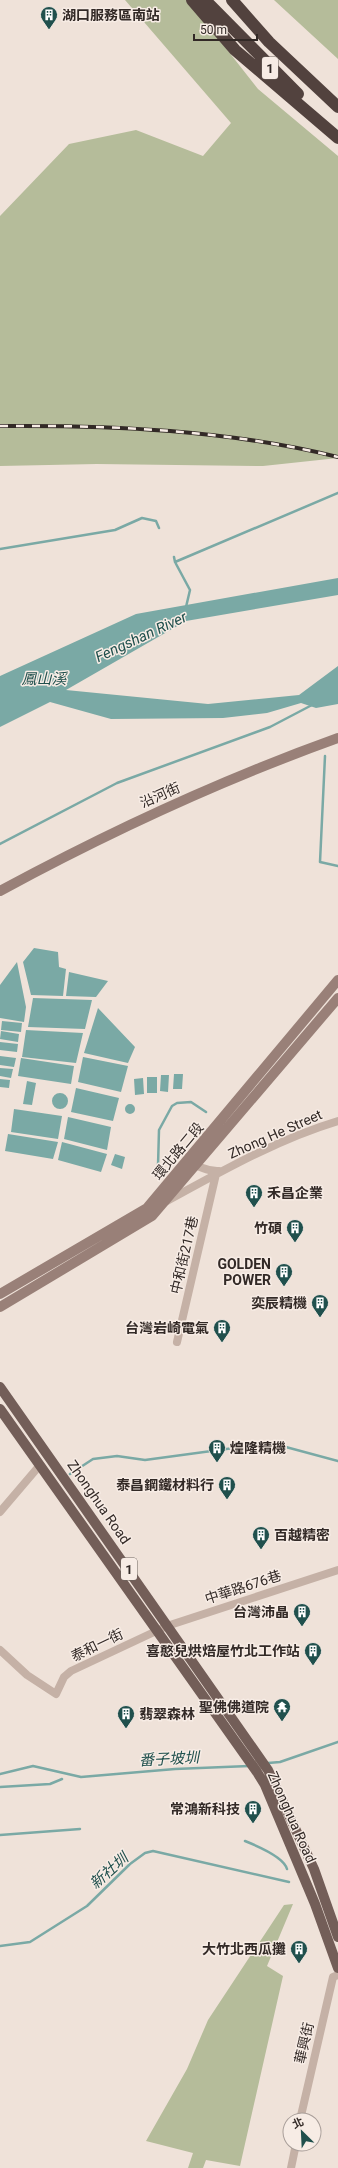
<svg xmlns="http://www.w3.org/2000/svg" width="338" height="2168" font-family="Roboto,'Noto Sans TC',sans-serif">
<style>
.green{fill:#b5bc9a}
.water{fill:#7aa9a5}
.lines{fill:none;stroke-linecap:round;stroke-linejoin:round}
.stream{stroke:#7aa9a5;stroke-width:2.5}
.street{stroke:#c5b1a6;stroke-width:8}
.secondary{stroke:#998078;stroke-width:10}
.primary{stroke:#735e58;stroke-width:10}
.highway{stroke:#52423e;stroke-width:12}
.rail-casing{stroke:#322926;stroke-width:4}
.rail{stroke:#f7ece5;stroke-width:2.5;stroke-dasharray:8;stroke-linecap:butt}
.labels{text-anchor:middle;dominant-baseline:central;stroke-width:3;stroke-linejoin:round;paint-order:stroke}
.shield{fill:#f7ece5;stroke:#6d645f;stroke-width:1}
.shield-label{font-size:13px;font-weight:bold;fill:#322926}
.poi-label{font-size:14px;font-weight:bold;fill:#322926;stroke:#f7ece5;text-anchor:end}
.street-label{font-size:14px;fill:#322926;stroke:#f7ece5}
.water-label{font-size:15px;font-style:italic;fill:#20504d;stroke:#f7ece5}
</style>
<rect width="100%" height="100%" fill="#efe2d9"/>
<path class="green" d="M125,0H188L258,89L338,156V458L263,466L97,464L0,466V216L69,144L136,130L203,156L231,123Z
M274,0H338V59Z
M293,1904L267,1966L283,1976L240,2166L206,2160L203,2168H188L193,2153L146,2141L187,2069L208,2020L284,1905Z"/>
<path class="water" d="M338,578V595L186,621L66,690L208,704L299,695L338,666V704L316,708L301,703L267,713L223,718L111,719L50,702L0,727V676L136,614Z
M34,948L58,952L59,967L66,969L63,996L31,995L23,962Z
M17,962L26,1007L24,1022L0,1018V985Z
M69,972L108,981L96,997L66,996Z
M33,998L92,1000L85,1029L28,1027Z
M98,1008L135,1047L128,1063L84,1053Z
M2,1021L22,1023L21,1032L1,1030Z
M26,1030L83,1033L76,1063L22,1057Z
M1,1031L19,1034L18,1042L0,1039Z
M0,1042L18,1044L17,1052L0,1050Z
M0,1056L16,1058L14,1067L0,1065Z
M83,1057L128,1066L121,1092L78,1082Z
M21,1058L74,1066L71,1084L18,1076Z
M0,1068L13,1069L11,1078L0,1076Z
M174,1074H183L182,1089H173Z
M161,1075H169L168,1092L160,1091Z
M147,1077H157V1093H147Z
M143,1078L144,1094L135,1095L134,1079Z
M0,1079L10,1080L9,1088L0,1087Z
M27,1081L36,1083L32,1105L23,1104Z
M76,1088L119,1098L113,1121L71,1112Z
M52 1101a8 8 0 1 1 16 0a8 8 0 1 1-16 0Z
M125 1109a5 5 0 1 1 10 0a5 5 0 1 1-10 0Z
M14,1109L62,1116L58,1139L11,1132Z
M68,1117L111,1127L107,1150L64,1139Z
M8,1134L58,1142L53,1159L5,1151Z
M62,1142L107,1154L101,1172L58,1160Z
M115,1154L125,1157L122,1169L111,1165Z"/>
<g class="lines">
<path class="stream" d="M0,549L115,530L142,518L156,521L159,528
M174,557L175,562L338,493
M175,562L190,590L186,607
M325,756L320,862L338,866
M0,844L117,783L270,727L312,705
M158,1166L159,1130L172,1106L177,1103L191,1102L206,1112
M70,1474L93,1459L117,1456L145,1460L271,1443L338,1461
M268,1763L280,1762L338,1742
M0,1774L33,1766L81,1777L175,1769L249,1766
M0,1787L50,1784L62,1779
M0,1835L80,1829
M245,1841C255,1845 284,1857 287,1869
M0,1946L30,1942L87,1906L130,1864L145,1853L153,1851L289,1882"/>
<path class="street" d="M190,1165C201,1165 206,1172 219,1171
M167,1201C222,1171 278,1139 338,1121
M177,1342L216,1174
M0,1512L40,1465
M0,1650L27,1675L56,1694L64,1677L71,1671L167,1626L338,1570
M300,2120L333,1977L338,1975
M291,2168L296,2144"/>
<path class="secondary" d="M0,891C109,832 221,780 338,738
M0,1294L147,1208L338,980
M0,1307L152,1216L338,998"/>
<path class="primary" d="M0,1387L268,1770L314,1869L338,1937
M0,1409L257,1772L265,1785L315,1904L338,1968"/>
<path class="highway" d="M192,0L235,50L338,138
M205,0L298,94
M232,0L269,42L338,107"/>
<defs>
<path id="rail" d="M0,426C114,425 227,430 338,457"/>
</defs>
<use href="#rail" class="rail-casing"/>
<use href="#rail" class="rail"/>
</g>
<defs>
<symbol id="building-pin" viewBox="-11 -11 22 30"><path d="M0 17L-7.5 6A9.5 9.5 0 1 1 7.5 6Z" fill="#20504d" stroke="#f7ece5"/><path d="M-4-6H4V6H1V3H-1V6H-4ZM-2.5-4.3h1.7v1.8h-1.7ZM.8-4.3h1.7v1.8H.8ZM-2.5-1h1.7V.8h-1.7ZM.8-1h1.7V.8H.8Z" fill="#fff"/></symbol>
<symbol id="temple-pin" viewBox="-11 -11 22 30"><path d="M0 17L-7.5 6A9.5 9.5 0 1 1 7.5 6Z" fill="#20504d" stroke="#f7ece5"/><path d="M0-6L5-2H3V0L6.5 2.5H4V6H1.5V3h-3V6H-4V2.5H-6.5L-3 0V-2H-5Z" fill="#fff"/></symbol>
</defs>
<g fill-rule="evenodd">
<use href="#building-pin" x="39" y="5" width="20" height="27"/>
<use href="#building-pin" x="244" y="1183" width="20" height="27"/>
<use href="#building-pin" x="285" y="1218" width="20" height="27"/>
<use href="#building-pin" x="274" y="1262" width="20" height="27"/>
<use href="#building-pin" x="310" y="1293" width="20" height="27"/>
<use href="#building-pin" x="212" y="1318" width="20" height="27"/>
<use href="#building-pin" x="207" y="1438" width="20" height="27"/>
<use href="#building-pin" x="217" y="1475" width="20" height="27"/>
<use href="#building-pin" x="251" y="1525" width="20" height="27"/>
<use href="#building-pin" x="292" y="1602" width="20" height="27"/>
<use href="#building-pin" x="303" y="1641" width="20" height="27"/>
<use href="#temple-pin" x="272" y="1697" width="20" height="27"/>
<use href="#building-pin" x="116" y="1704" width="20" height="27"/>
<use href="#building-pin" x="243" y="1799" width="20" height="27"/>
<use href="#building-pin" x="289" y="1939" width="20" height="27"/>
</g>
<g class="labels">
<g class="shield">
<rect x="262" y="57" width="16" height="22" rx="3"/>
<rect x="121" y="1558" width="16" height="22" rx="3"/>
</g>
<g class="shield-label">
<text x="270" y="68">1</text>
<text x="129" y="1569">1</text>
</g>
<g class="poi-label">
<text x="62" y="15" text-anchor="start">湖口服務區南站</text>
<text x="267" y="1193" text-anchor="start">禾昌企業</text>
<text x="282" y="1228">竹碩</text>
<text x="271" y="1264">GOLDEN<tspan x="271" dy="16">POWER</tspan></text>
<text x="307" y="1303">奕辰精機</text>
<text x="209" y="1328">台灣岩崎電氣</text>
<text x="230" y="1448" text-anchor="start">煌隆精機</text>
<text x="214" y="1485">泰昌鋼鐵材料行</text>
<text x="274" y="1535" text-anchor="start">百越精密</text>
<text x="289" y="1612">台灣沛晶</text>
<text x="300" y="1651">喜憨兒烘焙屋竹北工作站</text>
<text x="269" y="1707">聖佛佛道院</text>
<text x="139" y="1714" text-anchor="start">翡翠森林</text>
<text x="240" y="1809">常鴻新科技</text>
<text x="286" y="1949">大竹北西瓜攤</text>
</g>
<g class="street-label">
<text transform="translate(160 795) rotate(-24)">沿河街</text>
<text transform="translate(275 1134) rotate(-24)">Zhong He Street</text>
<text transform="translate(178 1151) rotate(-50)">環北路二段</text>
<text transform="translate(184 1255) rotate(-77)">中和街217巷</text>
<text transform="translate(99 1502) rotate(55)">Zhonghua Road</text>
<text transform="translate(243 1587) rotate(-18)">中華路676巷</text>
<text transform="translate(97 1645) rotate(-26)">泰和一街</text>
<text transform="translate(292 1817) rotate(66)">Zhonghua Road</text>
<text transform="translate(304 2043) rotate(-77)">華興街</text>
</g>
<g class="water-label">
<text transform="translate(141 637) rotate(-25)">Fengshan River</text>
<text x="44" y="679">鳳山溪</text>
<text transform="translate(169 1759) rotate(-3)">番子坡圳</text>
<text transform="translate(109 1871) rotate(-42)">新社圳</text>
</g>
</g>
<g transform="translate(302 2132) rotate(336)"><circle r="19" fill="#f7ece5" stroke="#a89e99"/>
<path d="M0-3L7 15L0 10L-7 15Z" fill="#20504d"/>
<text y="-6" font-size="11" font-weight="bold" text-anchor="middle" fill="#322926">北</text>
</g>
<path d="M194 34v6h63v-6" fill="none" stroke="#322926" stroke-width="2"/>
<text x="200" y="34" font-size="12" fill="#322926" stroke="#f7ece5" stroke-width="3" paint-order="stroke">50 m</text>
</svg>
